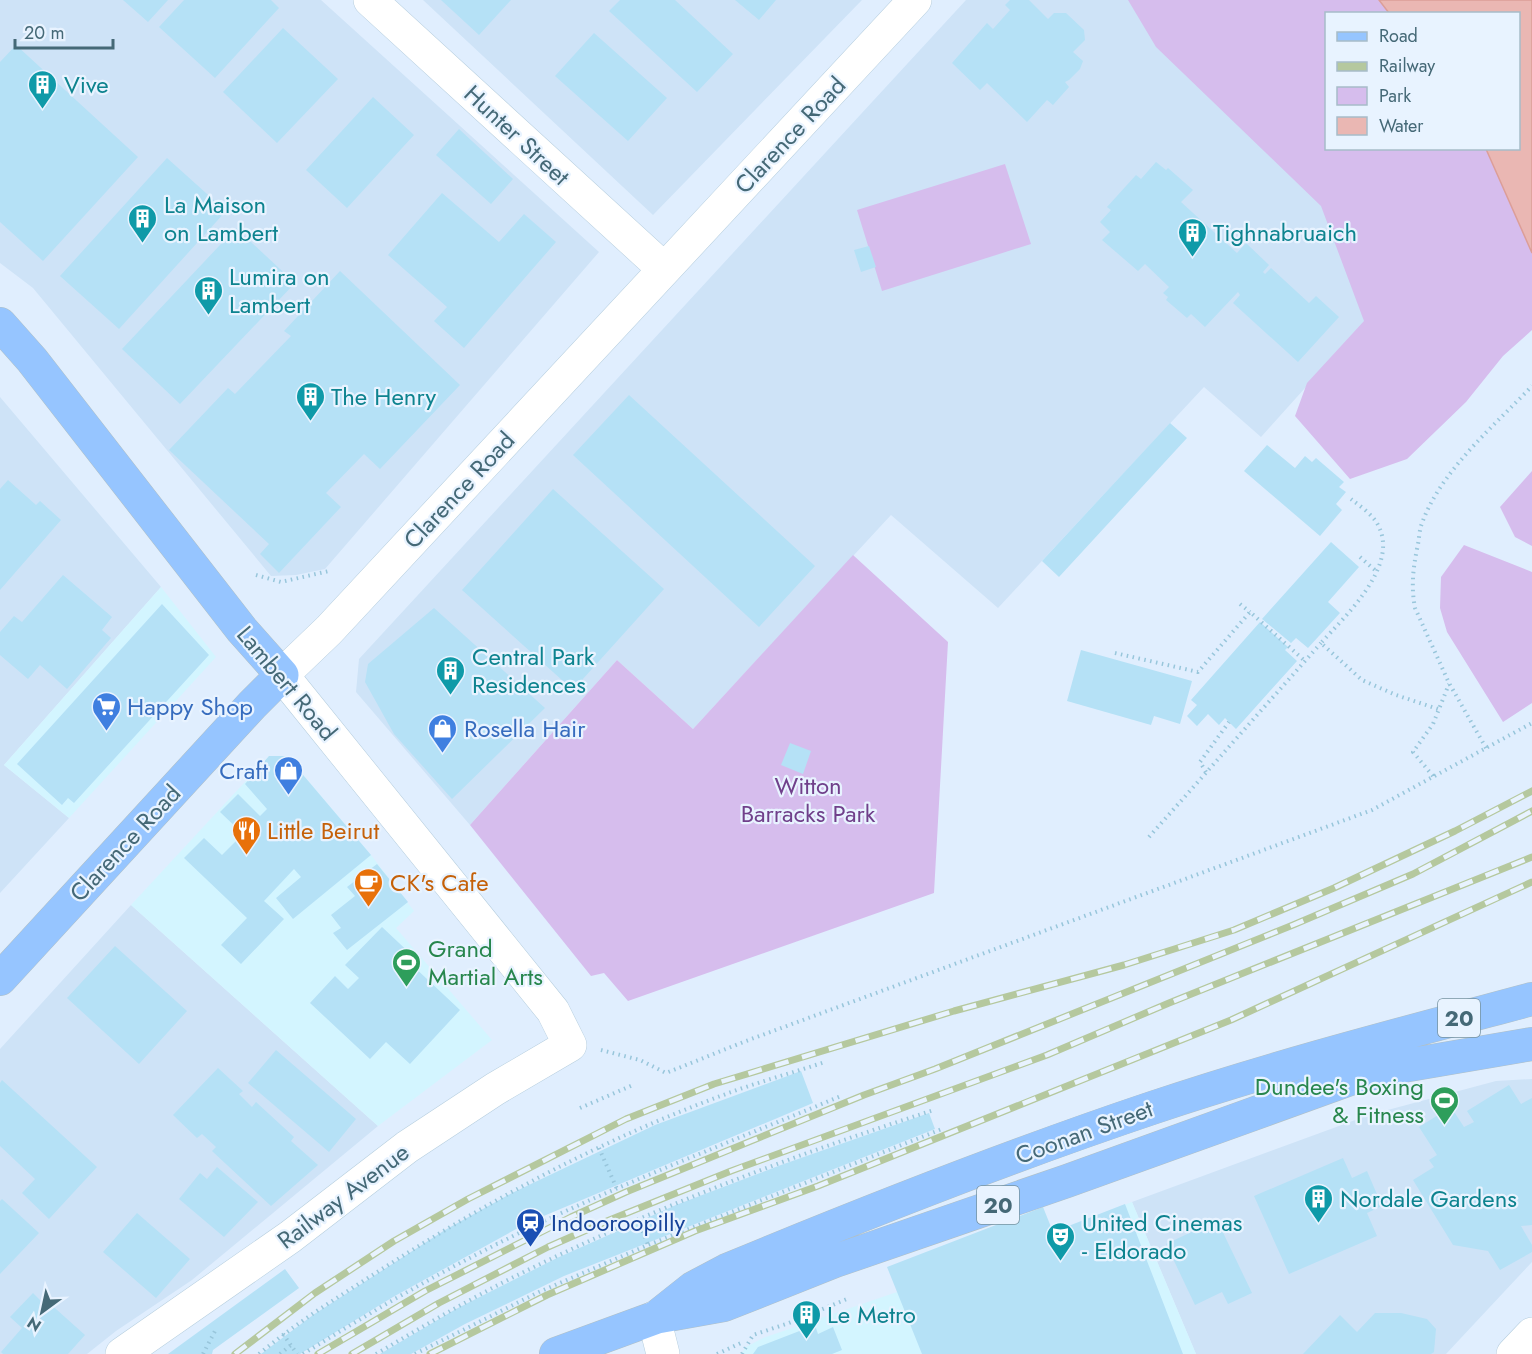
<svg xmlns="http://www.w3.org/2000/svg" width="1532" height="1354" font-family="Jost,sans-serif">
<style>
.residential{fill:#cee3f7}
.commercial{fill:#d3f5ff}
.green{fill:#d6bded}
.water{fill:#eab7b3;stroke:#dc9e98;stroke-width:1.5}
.building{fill:#b5e1f6}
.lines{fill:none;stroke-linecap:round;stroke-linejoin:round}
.minor-casing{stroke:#b6cede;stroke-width:34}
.major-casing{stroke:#b1c0c6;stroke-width:34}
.path{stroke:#98c6db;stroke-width:4;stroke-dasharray:1.5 4.5;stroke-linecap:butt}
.minor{stroke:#fff;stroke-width:33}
.major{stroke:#96c5ff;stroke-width:33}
.rail-casing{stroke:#b5c89e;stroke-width:7}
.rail{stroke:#e8f3ff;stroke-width:4.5;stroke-dasharray:14;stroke-linecap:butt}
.labels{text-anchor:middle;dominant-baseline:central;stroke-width:4.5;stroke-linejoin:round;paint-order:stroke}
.shield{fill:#e8f3ff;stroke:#7692a0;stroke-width:1.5}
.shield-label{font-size:22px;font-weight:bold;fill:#456977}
.culture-label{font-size:24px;fill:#0d838f;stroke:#e8f3ff;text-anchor:start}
.street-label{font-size:24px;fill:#456977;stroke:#e8f3ff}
.shop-label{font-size:24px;fill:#366cbe;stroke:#e8f3ff;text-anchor:start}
.park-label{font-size:24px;fill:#70408b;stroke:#e8f3ff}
.food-label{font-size:24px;fill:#c56008;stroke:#e8f3ff;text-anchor:start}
.leisure-label{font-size:24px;fill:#27864d;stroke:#e8f3ff;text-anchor:start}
.transit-label{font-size:24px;fill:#164399;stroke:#e8f3ff;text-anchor:start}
</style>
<rect width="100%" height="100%" fill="#e0eefe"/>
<path class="residential" d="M0,0H321L599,252L325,569L296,575L271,576L33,288L0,263Z
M423,0H862L653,215Z
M966,0H1316L1326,148L1465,210L1261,437L1204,387L998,608L891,515L693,729L617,660L470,825L356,692L359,659Z
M0,397L161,587L4,765L69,818L0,893Z
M131,905L378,1126L192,1280L116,1331L87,1354H0V1049Z
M1532,1079V1262L1446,1354H1196L1132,1202L1369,1115L1496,1081Z"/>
<path class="commercial" d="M161,587L216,657L69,818L4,765Z
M269,756H287L371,855L414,911L396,928L492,1040L378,1126L131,905Z
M1132,1202L1196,1354H741L746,1347L763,1338L897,1292Z"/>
<path class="green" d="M1128,0H1379L1389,13L1326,14V148L1486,149L1532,253V330L1503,356L1466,402L1407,459L1350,479L1295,416L1307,383L1364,321L1321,206L1156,47Z
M1005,164L1031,244L882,291L857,210Z
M1532,471V546L1515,537L1500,507Z
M1464,545L1532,572V703L1503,722L1447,632L1440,608L1441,577Z
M853,555L948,642L934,893L628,1001L604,973L591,976L470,825L617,660L693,729Z"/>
<path class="water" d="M1379,0H1532V253L1486,149L1518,148V14L1389,13Z"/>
<path class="building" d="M123,0H168L148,22Z
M184,0H271L279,8L215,78L159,27Z
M441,0H511L479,35Z
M620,0H675L733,54L697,92L609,11Z
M735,0H776L759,20Z
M1010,0H1029L1048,19L1054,13H1066L1084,30L1085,40L1073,52L1083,61L1080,69L1069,80L1065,82L1069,87L1053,105L1047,100L1027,122L987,83L980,90L952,63L987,23L993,29L1010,10L1005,5Z
M283,28L338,79L277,143L223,92Z
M594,33L667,98L628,141L555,76Z
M16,45L138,157L43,261L0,222V62Z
M373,97L414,135L347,208L306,170Z
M459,129L513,179L491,204L436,155Z
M167,158L226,211L119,329L60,276Z
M1156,162L1166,170L1168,168L1193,190L1181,202L1237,253L1246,243L1269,265L1263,272L1265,274L1271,268L1309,303L1316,296L1339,317L1298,362L1233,303L1240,295L1238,292L1205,327L1191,314L1187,318L1166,300L1168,297L1163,293L1169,287L1145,264L1138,271L1102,240L1110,232L1100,222L1111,210L1107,207L1136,175L1141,179Z
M442,193L499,242L524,214L556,242L464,348L434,321L447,307L388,255Z
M236,228L295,283L180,404L122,349Z
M869,246L876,267L861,272L854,250Z
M340,271L460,385L380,469L364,454L326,493L341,507L279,573L260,554L269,544L169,450L228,388L235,394L291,336L284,331Z
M629,395L815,566L759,627L573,455Z
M1170,423L1187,438L1059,577L1042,561Z
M1267,445L1295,468L1305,456L1312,462L1316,458L1344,482L1339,487L1346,492L1336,504L1342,510L1320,536L1244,471Z
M8,480L36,505L40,501L61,520L0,590V489Z
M553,489L664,589L573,690L462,590Z
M1331,542L1359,567L1328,602L1340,613L1308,648L1296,638L1291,643L1262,619Z
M63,575L112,617L102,630L111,638L67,689L40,665L28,679L0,655V632L14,616L22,622Z
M162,604L209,655L74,803L68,798L62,805L17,764Z
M434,608L545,708L452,799L394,734L365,682L368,664Z
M1260,622L1288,647L1285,650L1297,661L1236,729L1225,718L1219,725L1208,714L1197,726L1187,716L1197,705L1191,700Z
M1081,650L1192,681L1180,724L1154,716L1151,725L1067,701Z
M790,743L811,751L803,774L781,765Z
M269,756H287L371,855L293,919L276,898L301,877L294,869L264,901L284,919L241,964L221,945L247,918L184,858L204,838L222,855L243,834L220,812L238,794L260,816L267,809L245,784Z
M377,864L408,902L347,950L333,933L341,928L331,915L355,896L347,887Z
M382,927L415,958L411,964L460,1010L410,1064L386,1042L370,1059L310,1003L335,976L348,989L359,978L345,965Z
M115,946L187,1011L139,1064L67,998Z
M276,1050L356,1119L329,1152L248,1083Z
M218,1068L243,1091L239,1094L252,1107L256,1102L294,1137L291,1141L318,1165L271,1206L212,1151L216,1147L202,1134L197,1138L173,1115Z
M801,1071L813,1103L527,1223L393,1297L300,1354H261L313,1315L445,1230L512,1193L655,1125Z
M2,1080L97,1167L49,1219L22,1193L35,1179L0,1146V1083Z
M1509,1085L1521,1104L1532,1098V1225L1521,1226L1532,1245V1252L1500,1270L1488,1251L1453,1245L1413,1180L1434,1167L1429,1160L1437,1155L1419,1127L1451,1107L1464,1127L1474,1122L1467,1111Z
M929,1113L935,1129L564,1276L465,1324L411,1354H380L456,1309L557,1258L676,1205L781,1165Z
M1343,1158L1352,1178L1367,1171L1382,1206L1367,1213L1377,1236L1289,1274L1254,1196Z
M217,1167L258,1202L224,1237L179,1199L200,1173L207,1179Z
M2,1199L39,1233L0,1274V1201Z
M1125,1204L1183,1354H922L887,1267L1043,1207L1053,1232Z
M137,1213L190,1259L156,1298L103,1252Z
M1217,1220L1252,1293L1228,1304L1222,1292L1195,1305L1166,1244Z
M285,1269L299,1288L213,1350L212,1354H168Z
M33,1293L44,1304L47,1301L85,1335L68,1354H3L1,1352L22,1328L10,1317Z
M1375,1313H1401L1427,1319L1436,1329L1434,1352L1431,1354H1303L1340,1315L1357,1332Z
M815,1325L818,1334L833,1327L842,1350L832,1354H753L758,1347Z"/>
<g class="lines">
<defs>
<path id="minor" d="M370,0L664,269
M654,1318L663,1354
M122,1354L290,1237L407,1147L495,1089L570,1045L553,1011L282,675L329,630L915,0
M1513,1354L1532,1334"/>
<path id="major" d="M0,324L32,360L242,630L282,675L252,705L0,979
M659,1315L693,1288L727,1270C867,1212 1009,1156 1152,1108C1277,1066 1405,1033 1532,999
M556,1354L657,1317L724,1305L835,1261L1067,1181L1350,1079L1397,1067L1532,1044"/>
</defs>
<use href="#minor" class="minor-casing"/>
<use href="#major" class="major-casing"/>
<path class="path" d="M1351,499C1360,506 1373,515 1378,525C1400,566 1345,616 1321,643L1362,680L1396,695L1438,709
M1360,557L1376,571
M256,575L281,582L329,571
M1240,604L1250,612
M1115,653L1198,672L1250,612L1305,661
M1486,748L1449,683L1415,608C1411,587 1413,569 1417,549C1419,541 1419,533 1421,526C1439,472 1494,426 1532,386
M1206,772L1200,762L1229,722
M1433,776L1413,752L1433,724L1449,684
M1149,837L1321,643
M601,1050L640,1060L666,1073L746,1041L1372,810L1532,723
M580,1108L633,1085
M599,1148L617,1189
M638,1220L648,1245
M283,1334L297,1354
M203,1354L215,1331
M259,1354C297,1322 340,1296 382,1269C490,1200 605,1138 726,1094C758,1082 792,1073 825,1062
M280,1354L291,1345
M303,1354C366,1315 431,1277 497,1244C608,1188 726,1144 841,1096
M376,1354C427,1324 478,1294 532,1268C661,1205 797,1154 934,1110
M415,1354L539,1292L648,1245L942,1129
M717,1354L741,1343
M742,1354L753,1335L789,1323L847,1299"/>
<use href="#minor" class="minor"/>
<use href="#major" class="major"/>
<defs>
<path id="rail" d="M235,1354L315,1293L394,1241L468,1199L626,1119L714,1084L954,1011L1124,965L1234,930L1334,888L1455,831L1532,791
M318,1354L425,1291L571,1217L626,1192L864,1095L935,1069L1293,925L1413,874L1532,811
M352,1354L439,1303L548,1247L607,1221L731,1171L1047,1055L1169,1003L1532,857
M430,1354L547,1295L695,1231L818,1186L1231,1020L1532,882"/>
</defs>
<use href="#rail" class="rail-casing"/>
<use href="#rail" class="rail"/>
</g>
<defs>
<symbol id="building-pin" viewBox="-11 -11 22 30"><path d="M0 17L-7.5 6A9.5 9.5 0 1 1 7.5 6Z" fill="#0f9aa8" stroke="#e8f3ff"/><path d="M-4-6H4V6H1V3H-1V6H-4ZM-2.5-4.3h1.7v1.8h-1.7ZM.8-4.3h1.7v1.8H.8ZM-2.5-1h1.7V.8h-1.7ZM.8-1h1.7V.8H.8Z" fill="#fff"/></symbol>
<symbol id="supermarket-pin" viewBox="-11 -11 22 30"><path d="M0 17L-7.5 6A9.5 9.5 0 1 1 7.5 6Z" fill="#3f7fe0" stroke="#e8f3ff"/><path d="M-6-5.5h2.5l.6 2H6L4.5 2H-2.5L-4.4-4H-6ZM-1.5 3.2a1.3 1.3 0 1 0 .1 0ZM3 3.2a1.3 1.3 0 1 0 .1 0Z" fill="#fff"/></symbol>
<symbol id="shop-pin" viewBox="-11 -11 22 30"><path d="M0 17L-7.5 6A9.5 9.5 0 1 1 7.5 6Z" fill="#3f7fe0" stroke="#e8f3ff"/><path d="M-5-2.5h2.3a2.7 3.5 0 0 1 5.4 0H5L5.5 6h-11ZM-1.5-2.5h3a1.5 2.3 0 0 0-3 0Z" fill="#fff"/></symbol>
<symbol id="restaurant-pin" viewBox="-11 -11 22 30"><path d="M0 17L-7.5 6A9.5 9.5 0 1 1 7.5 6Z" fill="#e8710a" stroke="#e8f3ff"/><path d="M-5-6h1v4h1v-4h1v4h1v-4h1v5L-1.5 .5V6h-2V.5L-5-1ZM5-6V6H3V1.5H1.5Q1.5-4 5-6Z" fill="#fff"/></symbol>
<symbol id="cafe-pin" viewBox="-11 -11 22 30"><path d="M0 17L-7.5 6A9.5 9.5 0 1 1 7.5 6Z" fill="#e8710a" stroke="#e8f3ff"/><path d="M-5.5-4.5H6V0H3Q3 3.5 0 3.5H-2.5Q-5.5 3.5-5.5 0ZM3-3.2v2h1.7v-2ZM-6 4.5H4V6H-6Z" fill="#fff"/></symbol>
<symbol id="stadium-pin" viewBox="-11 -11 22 30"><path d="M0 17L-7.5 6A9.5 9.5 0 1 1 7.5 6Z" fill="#2e9e5b" stroke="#e8f3ff"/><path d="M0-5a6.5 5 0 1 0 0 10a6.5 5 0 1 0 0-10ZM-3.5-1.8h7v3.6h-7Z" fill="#fff"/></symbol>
<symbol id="station-pin" viewBox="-11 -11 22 30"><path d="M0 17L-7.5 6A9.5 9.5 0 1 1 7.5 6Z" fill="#1a4fb4" stroke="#e8f3ff"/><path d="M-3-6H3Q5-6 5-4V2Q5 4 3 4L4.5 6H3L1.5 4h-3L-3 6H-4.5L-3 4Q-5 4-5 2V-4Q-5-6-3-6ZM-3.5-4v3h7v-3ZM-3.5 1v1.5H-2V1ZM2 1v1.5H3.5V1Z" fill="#fff"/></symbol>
<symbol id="theatre-pin" viewBox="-11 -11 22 30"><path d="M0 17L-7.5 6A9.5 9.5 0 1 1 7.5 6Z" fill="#0f9aa8" stroke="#e8f3ff"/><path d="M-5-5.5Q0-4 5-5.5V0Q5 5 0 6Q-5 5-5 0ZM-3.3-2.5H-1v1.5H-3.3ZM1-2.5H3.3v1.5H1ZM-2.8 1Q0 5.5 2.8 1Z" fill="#fff"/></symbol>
</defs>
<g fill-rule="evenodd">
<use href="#building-pin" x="26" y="68" width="33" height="45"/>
<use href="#building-pin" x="126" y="202" width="33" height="45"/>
<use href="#building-pin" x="1176" y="216" width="33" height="45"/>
<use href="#building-pin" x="192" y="274" width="33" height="45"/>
<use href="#building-pin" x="294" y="380" width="33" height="45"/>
<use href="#building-pin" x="434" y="654" width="33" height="45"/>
<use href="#supermarket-pin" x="90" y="690" width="33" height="45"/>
<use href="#shop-pin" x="426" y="712" width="33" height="45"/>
<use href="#shop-pin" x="272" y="754" width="33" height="45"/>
<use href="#restaurant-pin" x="230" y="814" width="33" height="45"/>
<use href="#cafe-pin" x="352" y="866" width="33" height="45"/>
<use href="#stadium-pin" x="390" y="946" width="33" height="45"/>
<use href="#stadium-pin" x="1428" y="1084" width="33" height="45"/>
<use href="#building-pin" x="1302" y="1182" width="33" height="45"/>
<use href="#station-pin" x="514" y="1206" width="33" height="45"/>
<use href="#theatre-pin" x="1044" y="1220" width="33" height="45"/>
<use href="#building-pin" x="790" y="1298" width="33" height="45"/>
</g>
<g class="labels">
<g class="shield">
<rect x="1438" y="999" width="42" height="38" rx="4.5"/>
<rect x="977" y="1186" width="42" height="38" rx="4.5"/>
</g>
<g class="shield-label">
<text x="1459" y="1018">20</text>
<text x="998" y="1205">20</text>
</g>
<g class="culture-label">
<text x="64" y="84">Vive</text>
<text x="164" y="204">La Maison<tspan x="164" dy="28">on Lambert</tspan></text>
<text x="1213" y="232">Tighnabruaich</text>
<text x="229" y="276">Lumira on<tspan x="229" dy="28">Lambert</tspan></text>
<text x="331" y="396">The Henry</text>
<text x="472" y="656">Central Park<tspan x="472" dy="28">Residences</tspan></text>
<text x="1340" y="1198">Nordale Gardens</text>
<text x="1082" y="1222">United Cinemas<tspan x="1082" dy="28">- Eldorado</tspan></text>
<text x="827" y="1314">Le Metro</text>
</g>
<g class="street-label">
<text transform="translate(517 135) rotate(43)">Hunter Street</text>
<text transform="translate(790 135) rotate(-47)">Clarence Road</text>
<text transform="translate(459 490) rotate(-47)">Clarence Road</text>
<text transform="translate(287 683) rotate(50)">Lambert Road</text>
<text transform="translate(125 843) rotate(-47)">Clarence Road</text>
<text transform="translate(1084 1132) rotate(-20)">Coonan Street</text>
<text transform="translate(343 1196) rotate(-37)">Railway Avenue</text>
</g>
<g class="shop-label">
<text x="127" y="706">Happy Shop</text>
<text x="464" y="728">Rosella Hair</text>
<text x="268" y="770" text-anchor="end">Craft</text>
</g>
<g class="park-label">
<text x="808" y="785">Witton<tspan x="808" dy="28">Barracks Park</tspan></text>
</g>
<g class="food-label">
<text x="267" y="830">Little Beirut</text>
<text x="390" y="882">CK's Cafe</text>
</g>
<g class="leisure-label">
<text x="428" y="948">Grand<tspan x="428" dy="28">Martial Arts</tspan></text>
<text x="1424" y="1086" text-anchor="end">Dundee's Boxing<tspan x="1424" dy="28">&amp; Fitness</tspan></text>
</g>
<g class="transit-label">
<text x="551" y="1222">Indooroopilly</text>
</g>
</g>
<rect x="1325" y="12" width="195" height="138" fill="#e8f3ff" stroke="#a7bcc9" stroke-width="1.5"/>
<rect x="1337" y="32" width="30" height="9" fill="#96c5ff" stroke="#a7bcc9" stroke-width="1.5"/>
<text x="1379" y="42" font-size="18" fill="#456977">Road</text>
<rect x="1337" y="62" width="30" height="9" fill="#b5c89e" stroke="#a7bcc9" stroke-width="1.5"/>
<text x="1379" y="72" font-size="18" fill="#456977">Railway</text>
<rect x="1337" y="87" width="30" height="18" fill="#d6bded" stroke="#a7bcc9" stroke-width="1.5"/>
<text x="1379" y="102" font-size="18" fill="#456977">Park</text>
<rect x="1337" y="117" width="30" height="18" fill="#eab7b3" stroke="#a7bcc9" stroke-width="1.5"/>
<text x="1379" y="132" font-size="18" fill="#456977">Water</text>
<g transform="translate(42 1312) rotate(213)" stroke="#e8f3ff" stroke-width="4.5" paint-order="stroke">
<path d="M0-4.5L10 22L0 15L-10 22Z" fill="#456977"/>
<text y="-9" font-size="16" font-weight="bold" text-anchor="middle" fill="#456977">N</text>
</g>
<path d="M15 39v9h98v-9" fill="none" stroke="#456977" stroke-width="3"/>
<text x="24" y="39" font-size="18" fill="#456977" stroke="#e8f3ff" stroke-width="4.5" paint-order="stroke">20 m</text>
</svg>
